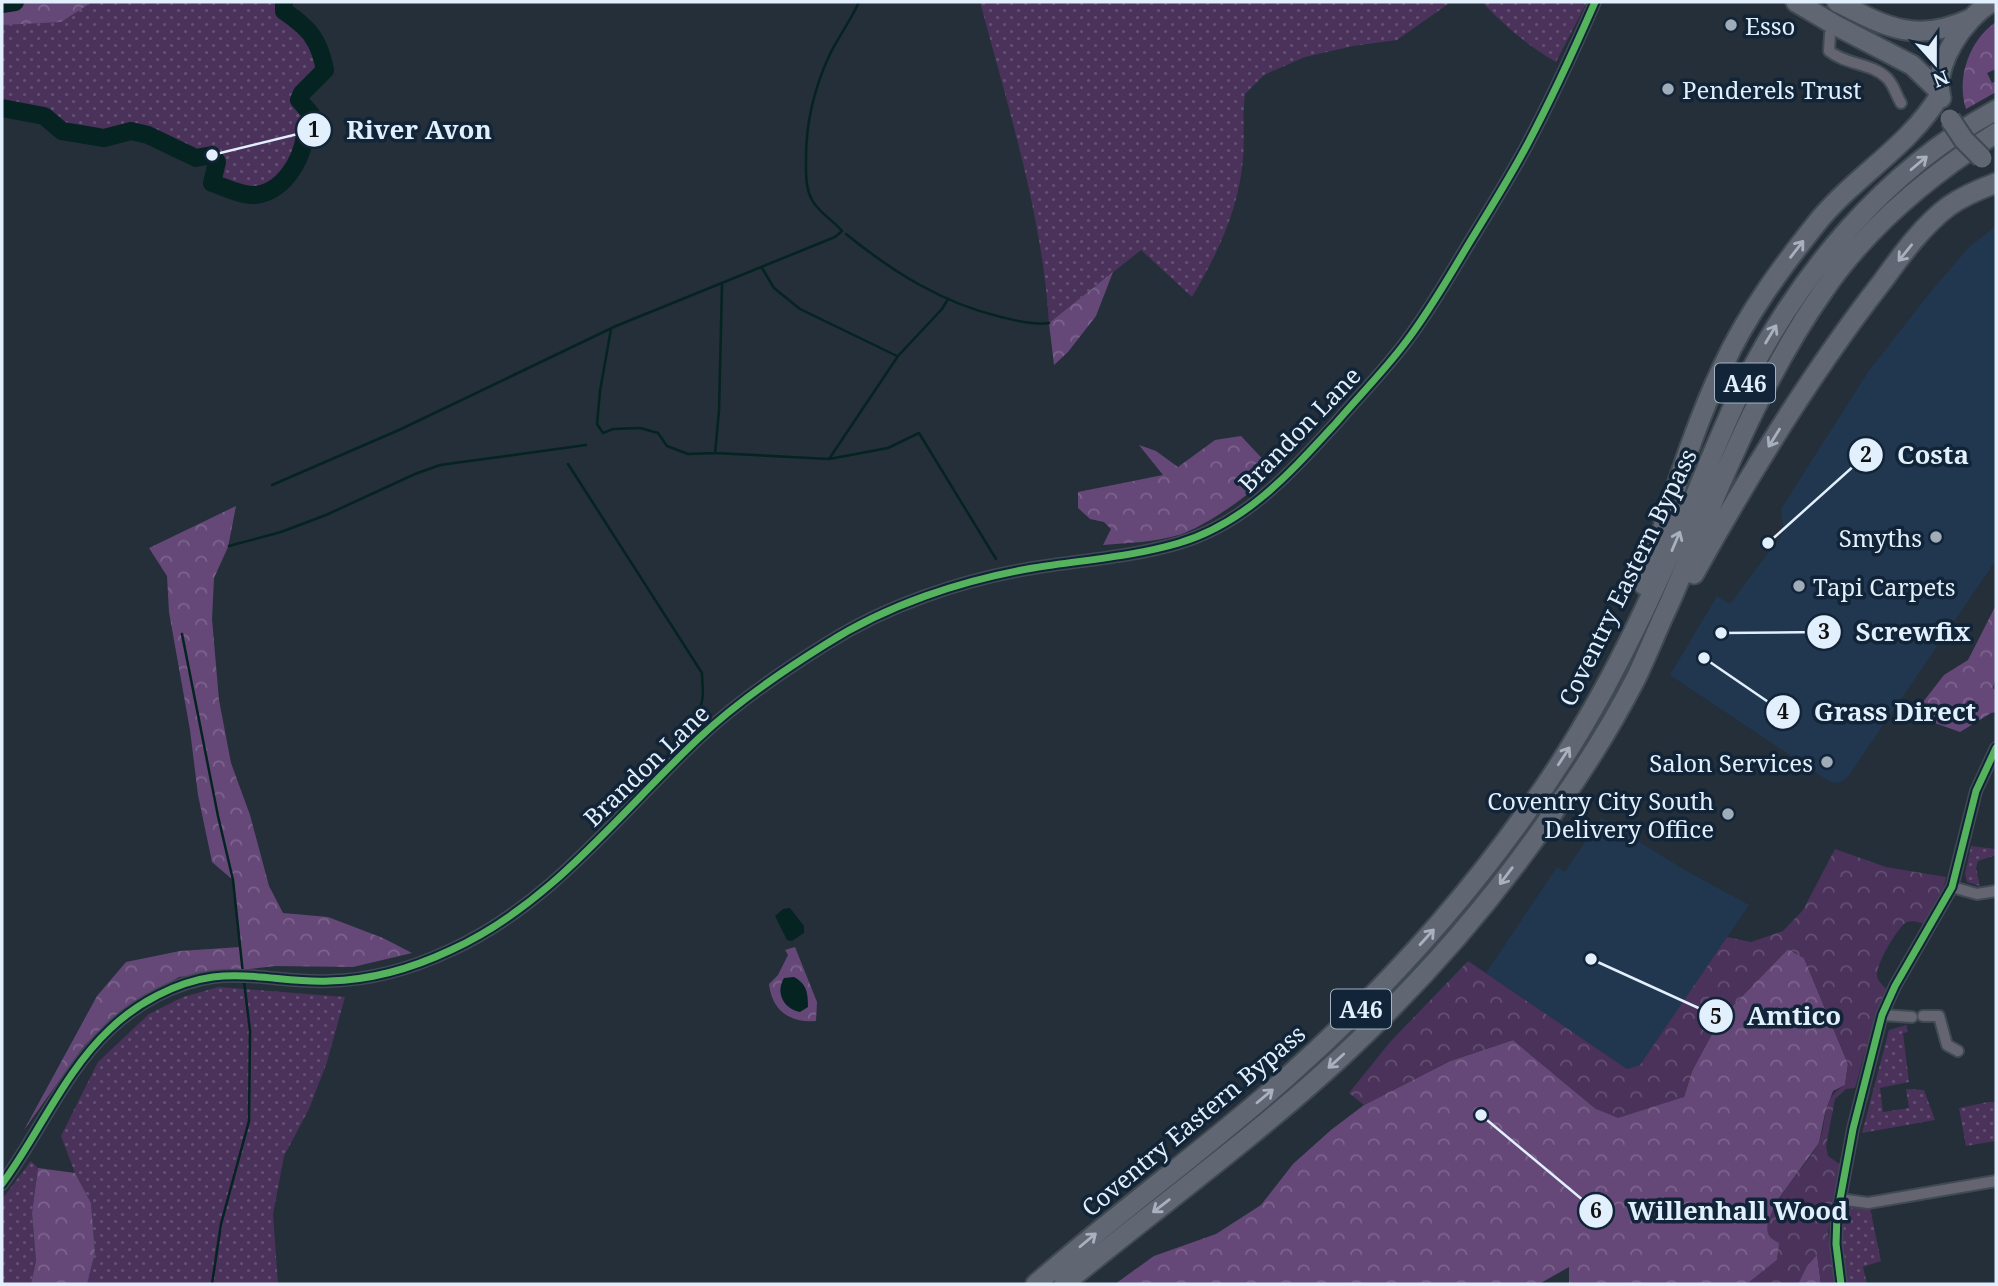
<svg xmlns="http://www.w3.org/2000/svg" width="1998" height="1286" font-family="'Noto Serif',serif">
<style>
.built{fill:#20374f}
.grass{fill:url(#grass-dots)}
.forest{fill:url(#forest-crowns)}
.park{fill:url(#park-crowns)}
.water{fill:#052321}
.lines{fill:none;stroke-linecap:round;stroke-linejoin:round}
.stream{stroke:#052321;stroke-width:2.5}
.river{stroke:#052321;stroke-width:18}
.minor-casing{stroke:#404a53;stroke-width:14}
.trunk-casing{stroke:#404a53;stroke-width:23}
.minor{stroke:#646570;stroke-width:10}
.trunk{stroke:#606672;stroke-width:19}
.trunk-bridge-casing{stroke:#404a53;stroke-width:23;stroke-linecap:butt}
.trunk-bridge{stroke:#606672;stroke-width:19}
.cycleway-casing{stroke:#112438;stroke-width:11}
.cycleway{stroke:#56b35d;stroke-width:7}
.oneway{stroke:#a8b1be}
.poi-dot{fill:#a0acb8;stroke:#112438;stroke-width:2.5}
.labels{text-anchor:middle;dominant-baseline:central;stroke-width:7;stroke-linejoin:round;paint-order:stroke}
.shield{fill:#112438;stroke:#a3b2c1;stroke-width:2}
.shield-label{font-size:23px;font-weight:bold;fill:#e2effc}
.poi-label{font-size:24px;fill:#e2effc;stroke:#112438;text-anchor:start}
.street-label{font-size:24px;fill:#e2effc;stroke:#112438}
.leader{fill:none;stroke:#e2effc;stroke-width:2.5}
.callout-dot{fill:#e2effc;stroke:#112438;stroke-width:2.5}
.mark-label{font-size:21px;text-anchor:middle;font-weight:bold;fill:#111}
.callout-label{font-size:26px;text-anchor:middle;font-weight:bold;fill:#e2effc;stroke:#112438;stroke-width:7;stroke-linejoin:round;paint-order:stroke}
</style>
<defs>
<pattern id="grass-dots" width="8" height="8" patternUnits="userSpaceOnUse" patternTransform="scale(1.75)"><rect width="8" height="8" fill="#4a325a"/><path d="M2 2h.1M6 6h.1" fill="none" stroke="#645073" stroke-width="1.8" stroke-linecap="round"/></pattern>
<pattern id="forest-crowns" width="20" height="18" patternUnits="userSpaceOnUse" patternTransform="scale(1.75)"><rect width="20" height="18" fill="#664878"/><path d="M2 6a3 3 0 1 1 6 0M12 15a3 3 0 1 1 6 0" fill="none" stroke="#7c638c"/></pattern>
<pattern id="park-crowns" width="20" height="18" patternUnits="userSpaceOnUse" patternTransform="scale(1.75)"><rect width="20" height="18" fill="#4a325a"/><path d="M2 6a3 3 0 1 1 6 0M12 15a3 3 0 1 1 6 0" fill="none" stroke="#645073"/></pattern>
</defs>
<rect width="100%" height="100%" fill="#242f3a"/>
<path class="built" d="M1996,226V560L1847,778L1838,783L1830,782L1670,675L1717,596L1730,604L1784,532L1781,509L1868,372L1932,290L1969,247Z
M1601,818L1683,869L1749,905L1640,1065L1627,1069L1486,973L1557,867L1565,872Z"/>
<path class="grass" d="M15,2H284V11C309,28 319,39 325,70L302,93L299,100L311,114L315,128C305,136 307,140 302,151C294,171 279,192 255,194C243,196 224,186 212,183L217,162L212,155L196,158L148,135L131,131L104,138L62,131L44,116L2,108V4Z
M980,2H1451L1397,40L1353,46L1305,57L1264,75L1245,94C1242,116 1245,138 1243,159C1239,209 1217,255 1192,297L1141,250L1049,323C1042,213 1008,107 980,2Z
M1482,2H1587L1556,62C1528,46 1505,26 1482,2Z
M1971,846L1996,849V855L1978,861L1976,868L1980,886L1967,882L1965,874Z
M219,987L345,997L327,1062L309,1109L284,1156L273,1214L278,1284H87L95,1253L91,1203L75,1173L61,1136L98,1062L149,1014L183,997Z
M1906,1025L1908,1032L1903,1033L1909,1082L1880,1088L1883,1112L1909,1108L1906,1089L1924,1090L1935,1120L1862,1133L1889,1030Z
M1988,1102H1996V1141L1966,1146L1959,1108Z
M31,1161L38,1168L32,1213L36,1261L31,1284H2V1199Z
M1852,1208H1870L1881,1261L1863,1267L1867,1284H1847L1842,1258L1844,1211Z"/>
<path class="forest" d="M2,2H92L61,22L2,25Z
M1996,22V69L1987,73L1992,83L1996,81V92L1966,109C1956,79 1969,40 1996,22Z
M1113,272L1096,316L1068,352L1054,365L1049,323Z
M1241,436L1274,471C1253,493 1208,525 1179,535C1155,542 1128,543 1103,545L1111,529L1104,522L1090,519L1078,508V492L1163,475L1139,445L1156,451L1178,467L1215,440Z
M236,506L228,547L214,578L212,619L219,700L231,763L250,815L269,886L283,913L328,917L383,938L412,953L353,967L275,966L179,977L119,1013L84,1046L24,1130L97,996L126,962L180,951L240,947L233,880L212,862L198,795L190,730L169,612L167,576L149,548Z
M1996,605V676L1993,688L1996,691V712L1991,713L1960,732L1913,715L1944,675L1968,660Z
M795,947L817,1002L816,1021C790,1023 772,1011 769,984L778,975L788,955L785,950Z
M1788,949L1804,958L1848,1064L1845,1085L1833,1091L1825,1113L1819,1143L1774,1205L1771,1238L1780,1243L1777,1260L1747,1284H1569V1267L1539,1284H1115L1154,1256L1216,1234L1261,1205L1293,1164L1331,1130L1364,1105L1450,1061L1513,1040L1596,1109L1684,1097L1692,1071L1720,1019Z
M38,1168L75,1173L91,1203L95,1253L87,1284H31L36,1261L32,1213Z
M1817,1254L1821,1284H1798L1807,1265Z"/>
<path class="park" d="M1835,849L1886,867L1946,877L1943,892L1924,924C1919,922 1913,920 1907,922C1898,926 1875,966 1877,976C1878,982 1884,986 1887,990L1876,1014L1855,1088L1846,1089L1835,1099L1826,1146L1828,1156L1841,1165L1828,1232L1835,1284H1821L1817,1255L1807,1266L1798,1284H1747L1777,1260L1779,1243C1778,1243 1771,1238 1770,1237C1754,1217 1812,1161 1819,1142C1828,1120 1820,1099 1845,1085L1848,1064L1804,958L1788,949L1720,1019L1692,1071L1684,1097L1618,1118L1596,1109L1513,1040L1450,1061L1364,1105L1349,1093L1390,1042L1468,961L1627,1069L1640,1065L1727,937L1751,942L1783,931L1803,910Z"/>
<path class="water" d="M790,908L804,926V933L792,941L787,940L775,916L783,909Z
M794,977C807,984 808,993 808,1007L800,1012C784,1009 775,993 784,978Z"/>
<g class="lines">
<path class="stream" d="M846,234C893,272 942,303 1001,317C1018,321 1032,325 1049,323
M762,268L774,288L800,309L897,356
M611,329L600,391L597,424L603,433L613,429L640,428L658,433L667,446L688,454L715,453L829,459L888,448L919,433L996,559
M715,453L719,411L722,285
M829,459L898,356L942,309L948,299
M568,464L702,673C702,682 704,693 702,701C697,726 681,745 663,761
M272,485L399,430L616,326L835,237L842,231C833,220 819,213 812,200C805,187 806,172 806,158C806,122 815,86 830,54C839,36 851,20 859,2
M229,546L281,532L326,515L415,474L440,465L586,445
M182,634L218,816L233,880L243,974
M212,1284L221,1224L249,1121L250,1031L244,981"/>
<path class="river" d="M2,4L15,2
M2,108L44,116L62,131L104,138L131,131L148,135L196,158L212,155L217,162L212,183C224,187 242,196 255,195C283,192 301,162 305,136L315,128L311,114L299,100L302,93L325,70C319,39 309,28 284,11V2"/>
<defs>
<path id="minor" d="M1835,25L1830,34L1829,51C1846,65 1872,63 1887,78C1894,85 1896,95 1901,103
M1952,887L1977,894L1996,891
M1882,1015L1912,1017
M1923,1016H1939L1947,1045L1958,1051
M2,1184C39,1134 64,1072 110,1029C137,1003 176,982 213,977C251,972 291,983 329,981C371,980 413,968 451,950C552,904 620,812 699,738C737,702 781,672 826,644C887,605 962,580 1033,568C1081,560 1132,557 1179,543C1246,523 1290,473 1336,423C1359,396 1384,371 1405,343C1429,312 1448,278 1468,245C1488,212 1509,179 1527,145C1552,98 1574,50 1595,2
M1840,1199L1868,1203L1996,1181
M1841,1284L1836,1244L1837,1215L1853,1129L1882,1015L1895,986L1952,887L1976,791L1996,748"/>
<path id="trunk" d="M1796,2L1835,25L1912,65L1940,92
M1837,2C1886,27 1916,44 1970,19
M1941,98C1932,65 1964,18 1992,2
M1694,574C1750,473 1811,373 1882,282C1901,256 1922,226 1949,206C1963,196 1980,189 1996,183
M1644,585C1669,512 1690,435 1723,366C1747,314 1781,268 1816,224C1853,177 1909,147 1940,95
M1036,1284C1118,1212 1206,1149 1287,1077C1376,998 1457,910 1526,813C1584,734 1629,646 1669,556C1695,500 1716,441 1743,386C1800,273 1884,171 1996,110
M1064,1284C1155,1209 1252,1139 1339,1059C1419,985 1496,897 1557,807C1586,766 1613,723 1636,678C1648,653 1658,627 1670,602C1716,496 1757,385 1824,290C1868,226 1931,174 1996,133"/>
</defs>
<use href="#minor" class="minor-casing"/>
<use href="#trunk" class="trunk-casing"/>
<use href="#minor" class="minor"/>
<use href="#trunk" class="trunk"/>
<defs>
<path id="trunk-bridge" d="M1950,119L1964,140L1982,158"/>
</defs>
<use href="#trunk-bridge" class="trunk-bridge-casing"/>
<use href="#trunk-bridge" class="trunk-bridge"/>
<defs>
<path id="cycleway" d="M2,1184C39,1134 64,1072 110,1029C137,1003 176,982 213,977C251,972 291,983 329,981C371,980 413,968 451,950C552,904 620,812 699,738C737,702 781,672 826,644C887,605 962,580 1033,568C1081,560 1132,557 1179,543C1246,523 1290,473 1336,423C1359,396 1384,371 1405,343C1429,312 1448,278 1468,245C1488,212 1509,179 1527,145C1552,98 1574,50 1595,2
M1841,1284L1836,1244L1837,1215L1853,1129L1882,1015L1895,986L1952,887L1976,791L1996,748"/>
</defs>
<use href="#cycleway" class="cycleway-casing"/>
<use href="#cycleway" class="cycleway"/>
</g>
<defs><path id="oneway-shaft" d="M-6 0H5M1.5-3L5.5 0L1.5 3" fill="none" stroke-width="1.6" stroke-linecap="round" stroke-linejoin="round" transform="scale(1.75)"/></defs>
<g class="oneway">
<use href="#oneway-shaft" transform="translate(1919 163) rotate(-40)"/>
<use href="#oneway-shaft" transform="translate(1797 249) rotate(-52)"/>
<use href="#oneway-shaft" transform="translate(1905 253) rotate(129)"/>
<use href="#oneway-shaft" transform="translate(1771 334) rotate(-59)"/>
<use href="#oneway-shaft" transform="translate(1774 438) rotate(122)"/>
<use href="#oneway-shaft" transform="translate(1676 541) rotate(-67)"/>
<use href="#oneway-shaft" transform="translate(1564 756) rotate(-57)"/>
<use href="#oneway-shaft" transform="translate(1506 876) rotate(127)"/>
<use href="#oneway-shaft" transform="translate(1427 937) rotate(-48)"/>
<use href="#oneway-shaft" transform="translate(1336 1061) rotate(138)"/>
<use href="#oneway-shaft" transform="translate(1265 1096) rotate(-40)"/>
<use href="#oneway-shaft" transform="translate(1161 1206) rotate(142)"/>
<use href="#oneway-shaft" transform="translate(1088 1240) rotate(-40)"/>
</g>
<g class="poi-dot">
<circle cx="1731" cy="25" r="7"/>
<circle cx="1668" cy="89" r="7"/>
<circle cx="1936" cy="537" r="7"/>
<circle cx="1799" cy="586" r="7"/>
<circle cx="1827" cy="762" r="7"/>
<circle cx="1728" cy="814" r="7"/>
</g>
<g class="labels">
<g class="shield">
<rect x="1715" y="363.5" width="60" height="39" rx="5"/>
<rect x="1331" y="989.5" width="60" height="39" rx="5"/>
</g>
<g class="shield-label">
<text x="1745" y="383">A46</text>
<text x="1361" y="1009">A46</text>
</g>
<g class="poi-label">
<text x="1745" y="25">Esso</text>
<text x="1682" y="89">Penderels Trust</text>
<text x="1922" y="537" text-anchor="end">Smyths</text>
<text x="1813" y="586">Tapi Carpets</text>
<text x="1813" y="762" text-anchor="end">Salon Services</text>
<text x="1714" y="800" text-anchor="end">Coventry City South<tspan x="1714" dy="28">Delivery Office</tspan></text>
</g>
<g class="street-label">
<text transform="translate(1299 429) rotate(-46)">Brandon Lane</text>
<text transform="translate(1627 577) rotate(-64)">Coventry Eastern Bypass</text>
<text transform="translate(646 765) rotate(-44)">Brandon Lane</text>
<text transform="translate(1193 1120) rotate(-40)">Coventry Eastern Bypass</text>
</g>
</g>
<path class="leader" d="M212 155L314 130M1768 543L1866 455M1721 633L1824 632M1704 658L1783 712M1591 959L1716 1016M1481 1115L1596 1211"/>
<g class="callout-dot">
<circle cx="212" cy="155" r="7"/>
<circle cx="1768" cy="543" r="7"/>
<circle cx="1721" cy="633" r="7"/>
<circle cx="1704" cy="658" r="7"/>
<circle cx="1591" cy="959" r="7"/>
<circle cx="1481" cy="1115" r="7"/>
<circle cx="314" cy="130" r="18"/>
<circle cx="1866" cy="455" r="18"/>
<circle cx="1824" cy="632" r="18"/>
<circle cx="1783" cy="712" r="18"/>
<circle cx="1716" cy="1016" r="18"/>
<circle cx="1596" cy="1211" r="18"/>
</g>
<g class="mark-label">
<text x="314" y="137">1</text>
<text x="1866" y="462">2</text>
<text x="1824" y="639">3</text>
<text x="1783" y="719">4</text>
<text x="1716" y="1024">5</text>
<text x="1596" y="1218">6</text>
</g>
<g class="callout-label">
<text x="419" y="139">River Avon</text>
<text x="1933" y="464">Costa</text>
<text x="1913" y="641">Screwfix</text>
<text x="1895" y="721">Grass Direct</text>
<text x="1794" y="1025">Amtico</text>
<text x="1738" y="1220">Willenhall Wood</text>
</g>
<rect width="1998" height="1286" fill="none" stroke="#e2effc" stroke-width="7"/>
<g transform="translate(1935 63) rotate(159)" stroke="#112438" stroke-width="5" paint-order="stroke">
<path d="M0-5L12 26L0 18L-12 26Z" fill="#e2effc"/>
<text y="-10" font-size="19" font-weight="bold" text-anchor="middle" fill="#e2effc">N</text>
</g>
</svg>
